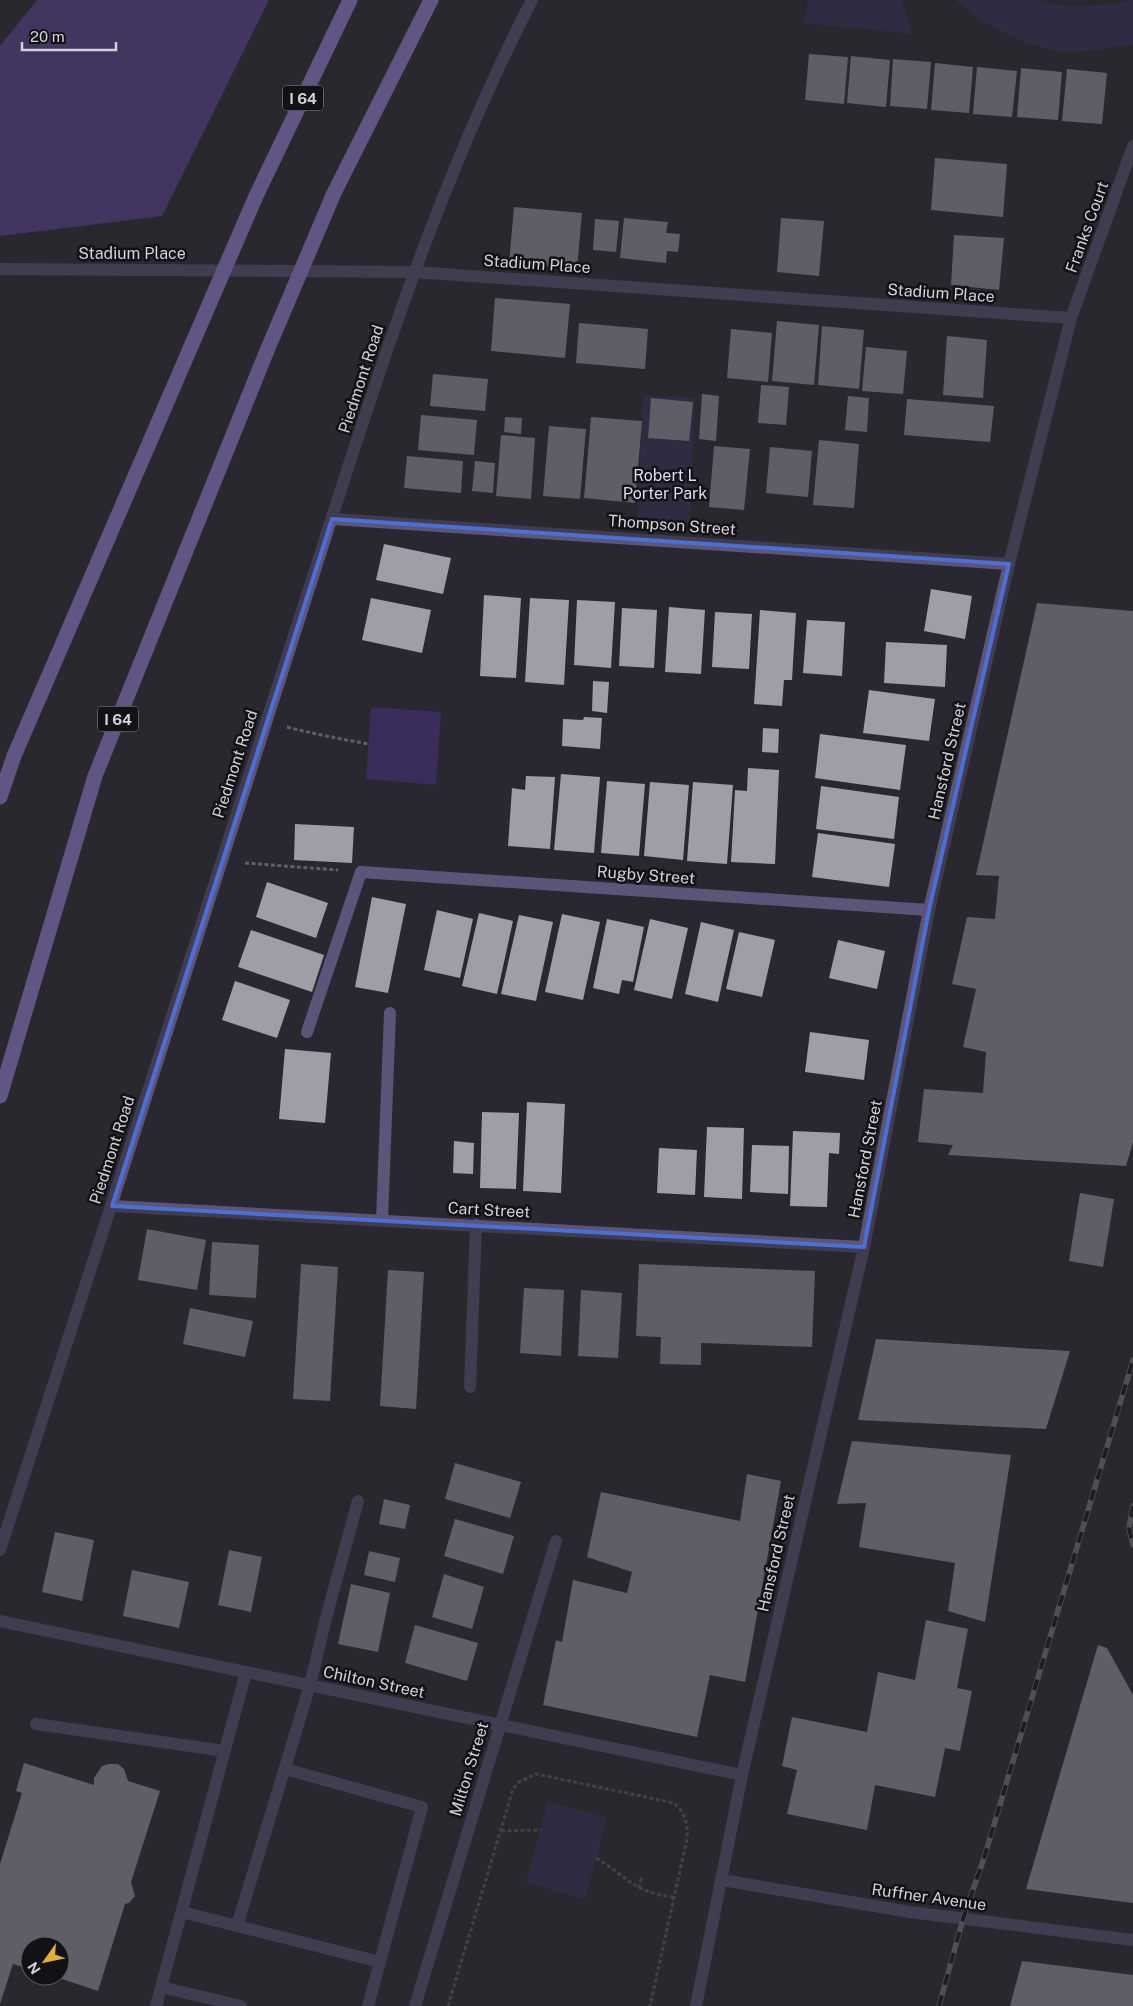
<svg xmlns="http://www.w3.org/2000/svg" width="1133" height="2006" font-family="'Public Sans',sans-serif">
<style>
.green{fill:#3a2d5b}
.forest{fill:#5f4699}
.building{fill:#9f9da8}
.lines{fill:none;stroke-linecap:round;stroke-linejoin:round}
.path{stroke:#605f66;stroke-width:3;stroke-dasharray:4 2.5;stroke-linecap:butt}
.service{stroke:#5d5579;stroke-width:12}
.minor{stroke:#5d5579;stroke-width:12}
.tertiary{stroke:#5d5579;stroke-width:12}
.motorway{stroke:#a58ee8;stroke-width:15}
.rail-casing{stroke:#807f86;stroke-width:5.5}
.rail{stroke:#121115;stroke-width:4;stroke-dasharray:11;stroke-linecap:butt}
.marked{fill:none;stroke:#4a6fd8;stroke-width:4;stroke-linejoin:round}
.labels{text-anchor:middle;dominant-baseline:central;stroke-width:5;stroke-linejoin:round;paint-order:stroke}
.shield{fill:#121115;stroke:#99989e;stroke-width:1}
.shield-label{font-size:15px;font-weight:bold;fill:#d3d2d8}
.street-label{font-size:16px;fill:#d3d2d8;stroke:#121115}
.park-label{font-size:16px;fill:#dedaf1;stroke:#121115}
</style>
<rect width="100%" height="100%" fill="#292830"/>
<path class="green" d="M809,0H901L913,34L803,23Z
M956,0H1041L1066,7L1115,4L1133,0V45C1113,47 1092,51 1071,52C1039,53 977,23 956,0Z
M643,395L695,398L690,524L637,521Z
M371,707L441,712L436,785L366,779Z
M548,1801L607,1818L585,1899L526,1883Z"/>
<path class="forest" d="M37,0H269L162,216L0,236V46Z"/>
<path class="building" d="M809,54L848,57L844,104L805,100Z
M851,56L890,60L886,107L847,103Z
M893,59L931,62L927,109L890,106Z
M935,63L973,67L969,113L931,110Z
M977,67L1017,71L1012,117L973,114Z
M1021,68L1062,72L1058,120L1017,117Z
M1067,69L1107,73L1102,124L1062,121Z
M935,158L1007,164L1003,217L931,210Z
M514,207L582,213L577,269L509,263Z
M624,218L668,222L666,233L680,234L678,252L667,251L666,263L620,258Z
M781,218L824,221L819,276L777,272Z
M595,219L619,221L616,252L593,250Z
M954,235L1004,238L999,290L951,285Z
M495,298L570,304L565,358L491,351Z
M777,321L819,325L814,385L772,381Z
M579,323L648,329L645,369L576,363Z
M822,326L864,330L859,389L818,385Z
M731,329L772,333L768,382L727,378Z
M947,336L987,340L983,398L943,395Z
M866,347L907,351L903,394L862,391Z
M433,374L488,379L485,411L430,406Z
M761,385L789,387L786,425L758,423Z
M702,394L719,396L716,441L699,439Z
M848,396L869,398L867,432L845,430Z
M651,398L693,402L689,441L648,438Z
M907,399L994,406L990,442L904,435Z
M421,415L477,420L474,455L418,450Z
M505,417L522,418L521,434L504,432Z
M591,417L642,421L635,503L584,498Z
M549,426L586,429L580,499L543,496Z
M501,435L535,438L531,499L496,496Z
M819,440L859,444L854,508L813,505Z
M714,446L750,449L744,510L709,507Z
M770,447L812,451L808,497L766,493Z
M407,456L463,461L461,493L404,488Z
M475,461L495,463L493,493L472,491Z
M384,544L451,558L443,594L376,580Z
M931,589L972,596L965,639L924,631Z
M484,595L521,598L516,678L480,676Z
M371,598L431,610L422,653L362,640Z
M530,598L569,600L564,685L525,682Z
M577,600L615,602L611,668L574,665Z
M1037,603L1133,611V1142L1126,1166L948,1155L953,1145L918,1142L924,1089L983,1093L986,1052L963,1047L976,989L952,984L967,917L995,919L999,876L976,875Z
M669,607L705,610L701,674L665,672Z
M622,608L657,610L654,668L619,666Z
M760,610L796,613L792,680H784L782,706L754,704Z
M715,612L752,614L749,669L712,667Z
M807,620L845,622L842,676L803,673Z
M886,642L947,645L945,687L884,683Z
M593,681L609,682L607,713L592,711Z
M869,690L935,699L929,741L863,733Z
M584,717L602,718L600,749L562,746L563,719L583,720Z
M763,728L779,729L778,753L762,752Z
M820,734L906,745L900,790L815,778Z
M748,768L779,770L775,864L731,862L735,790L747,791Z
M561,774L600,777L594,853L554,850Z
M526,776L555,777L550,849L508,846L512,788L525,790Z
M607,781L645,784L639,856L601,853Z
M650,782L689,785L683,860L644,856Z
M693,782L733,785L727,864L687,861Z
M821,786L899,797L894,839L816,829Z
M295,824L354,827L352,863L294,860Z
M818,833L895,844L889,887L812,877Z
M267,882L328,903L316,938L256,917Z
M372,897L406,904L388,993L355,987Z
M437,910L473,919L460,978L424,970Z
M479,913L513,921L497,994L462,986Z
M562,914L600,922L583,1000L545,992Z
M519,915L553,922L536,1001L501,994Z
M607,919L644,927L633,982L622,980L619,994L593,988Z
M650,919L688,928L672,999L634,990Z
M701,922L734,930L718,1002L685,994Z
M251,930L324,955L312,992L238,967Z
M739,932L775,940L762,997L726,989Z
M838,940L885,951L877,989L829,978Z
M235,981L290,1000L277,1038L222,1020Z
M810,1032L869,1040L864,1080L805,1072Z
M285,1049L331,1053L325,1123L279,1119Z
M527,1102L565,1104L561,1193L523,1191Z
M482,1112L519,1113L516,1189L480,1188Z
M707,1127L744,1128L742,1199L704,1197Z
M793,1131L840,1133L839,1154L829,1153L827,1207L790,1206Z
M454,1141L474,1143L473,1174L453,1173Z
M752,1145L789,1146L788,1194L750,1192Z
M659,1148L697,1150L695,1195L657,1193Z
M1080,1193L1114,1199L1103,1267L1069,1261Z
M147,1229L206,1240L197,1290L138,1280Z
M212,1242L259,1245L256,1298L209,1295Z
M301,1264L338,1267L330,1401L293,1399Z
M639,1264L815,1271L812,1347L701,1343V1365L660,1364L661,1337L636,1336Z
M388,1270L424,1272L416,1409L380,1406Z
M524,1288L564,1290L561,1356L520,1353Z
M581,1290L622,1293L618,1358L578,1356Z
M190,1308L253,1321L245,1357L183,1344Z
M876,1339L1070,1351L1046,1429L858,1420Z
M852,1441L1011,1455L985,1622L948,1611L955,1563L859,1547L866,1503L837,1504Z
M455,1463L521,1482L510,1518L445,1499Z
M747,1474L781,1481L745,1682L710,1675L697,1737L543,1705L556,1640L562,1642L573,1580L627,1593L632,1572L587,1557L601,1492L740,1521Z
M384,1499L410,1505L405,1529L379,1524Z
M455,1519L514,1536L503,1574L444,1556Z
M55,1532L94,1540L82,1601L42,1592Z
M229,1550L262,1557L251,1612L218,1605Z
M369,1551L400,1558L395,1582L364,1575Z
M132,1570L189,1582L179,1628L123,1616Z
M444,1574L484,1587L472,1629L432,1617Z
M351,1584L390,1593L378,1652L338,1644Z
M926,1620L968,1629L957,1688L972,1691L960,1751L945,1748L935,1797L875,1785L867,1830L787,1814L797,1770L782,1766L792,1717L867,1732L878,1672L915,1680Z
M415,1625L478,1643L467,1681L405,1663Z
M1098,1645L1107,1648L1133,1695V1903L1026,1889Z
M24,1763L94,1785V1778L102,1766L109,1764H118L124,1769L128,1781L160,1791L131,1882L135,1896L129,1903L125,1904L98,1991L53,1976H60V1946H30V1969L13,1964L0,2004V1864L22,1793L16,1791Z
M1022,1961L1133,1975V2006H1010Z"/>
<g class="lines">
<path class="path" d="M287,727C314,734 341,739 369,744
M245,863L338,870
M501,1831L541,1830
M596,1858C626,1876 635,1893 673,1897
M639,1888L642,1876
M448,2006L513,1789L519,1782L536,1774L674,1803C686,1814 688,1824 687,1839L650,2006"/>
<path class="service" d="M307,1032L361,872
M382,1220L390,1013
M470,1387L476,1225
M36,1724L225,1751
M285,1769L422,1807L368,2006
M182,1912L380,1962
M237,1926L310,1685L326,1618L358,1501
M161,1987L241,2006
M156,2006L246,1672"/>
<path class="minor" d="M0,269L414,272L1071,318
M332,519L1009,564
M361,872L929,910
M112,1206L864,1247
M0,1621L742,1775
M722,1880L910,1912L1133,1940
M415,2006L556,1541
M696,2006L742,1775L864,1247L929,910L1009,564L1071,318L1133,146"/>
<path class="tertiary" d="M0,1550C98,1250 193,948 290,648C361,429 426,205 532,0"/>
<path class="motorway" d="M0,797L14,756L256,196L350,0
M0,1096L95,776L266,353L334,193L431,0"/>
<defs>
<path id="rail" d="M1133,1506L1129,1528L1133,1545
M939,2006L963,1919L984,1858L1133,1360"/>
</defs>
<use href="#rail" class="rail-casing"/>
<use href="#rail" class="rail"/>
</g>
<path d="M0 0H1133V2006H0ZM332,519L1009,564L929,910L864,1247L112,1206Z" fill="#292830" fill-opacity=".55" fill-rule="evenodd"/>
<path class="marked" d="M332,519L1009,564L929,910L864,1247L112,1206Z"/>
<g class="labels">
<g class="shield">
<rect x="283" y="85.5" width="40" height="25" rx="4"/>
<rect x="98" y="706.5" width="40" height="25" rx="4"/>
</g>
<g class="shield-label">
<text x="303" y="98">I 64</text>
<text x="118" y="719">I 64</text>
</g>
<g class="street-label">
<text transform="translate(1087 227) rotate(-70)">Franks Court</text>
<text x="132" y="253">Stadium Place</text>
<text transform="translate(537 264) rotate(4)">Stadium Place</text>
<text transform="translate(941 293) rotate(4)">Stadium Place</text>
<text transform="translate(361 379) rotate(-72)">Piedmont Road</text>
<text transform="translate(672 525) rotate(4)">Thompson Street</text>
<text transform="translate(947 761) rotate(-77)">Hansford Street</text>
<text transform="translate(235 764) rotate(-72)">Piedmont Road</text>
<text transform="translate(646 875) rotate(4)">Rugby Street</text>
<text transform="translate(112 1150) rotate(-72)">Piedmont Road</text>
<text transform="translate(865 1159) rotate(-79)">Hansford Street</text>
<text transform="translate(489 1210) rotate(3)">Cart Street</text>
<text transform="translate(776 1553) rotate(-77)">Hansford Street</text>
<text transform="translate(374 1682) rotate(12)">Chilton Street</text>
<text transform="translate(469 1769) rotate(-73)">Milton Street</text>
<text transform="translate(929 1897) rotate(8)">Ruffner Avenue</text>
</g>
<g class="park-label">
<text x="665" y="475">Robert L<tspan x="665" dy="18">Porter Park</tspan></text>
</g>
</g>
<g transform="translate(45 1961) rotate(237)"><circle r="24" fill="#121115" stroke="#5f5e63"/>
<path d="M0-4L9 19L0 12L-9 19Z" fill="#e2af34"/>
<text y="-8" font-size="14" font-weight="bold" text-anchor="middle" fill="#d3d2d8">N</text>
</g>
<path d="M22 42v8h94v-8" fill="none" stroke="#d3d2d8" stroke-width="2.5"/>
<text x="30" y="42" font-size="15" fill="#d3d2d8" stroke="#121115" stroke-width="4" paint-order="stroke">20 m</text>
</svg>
